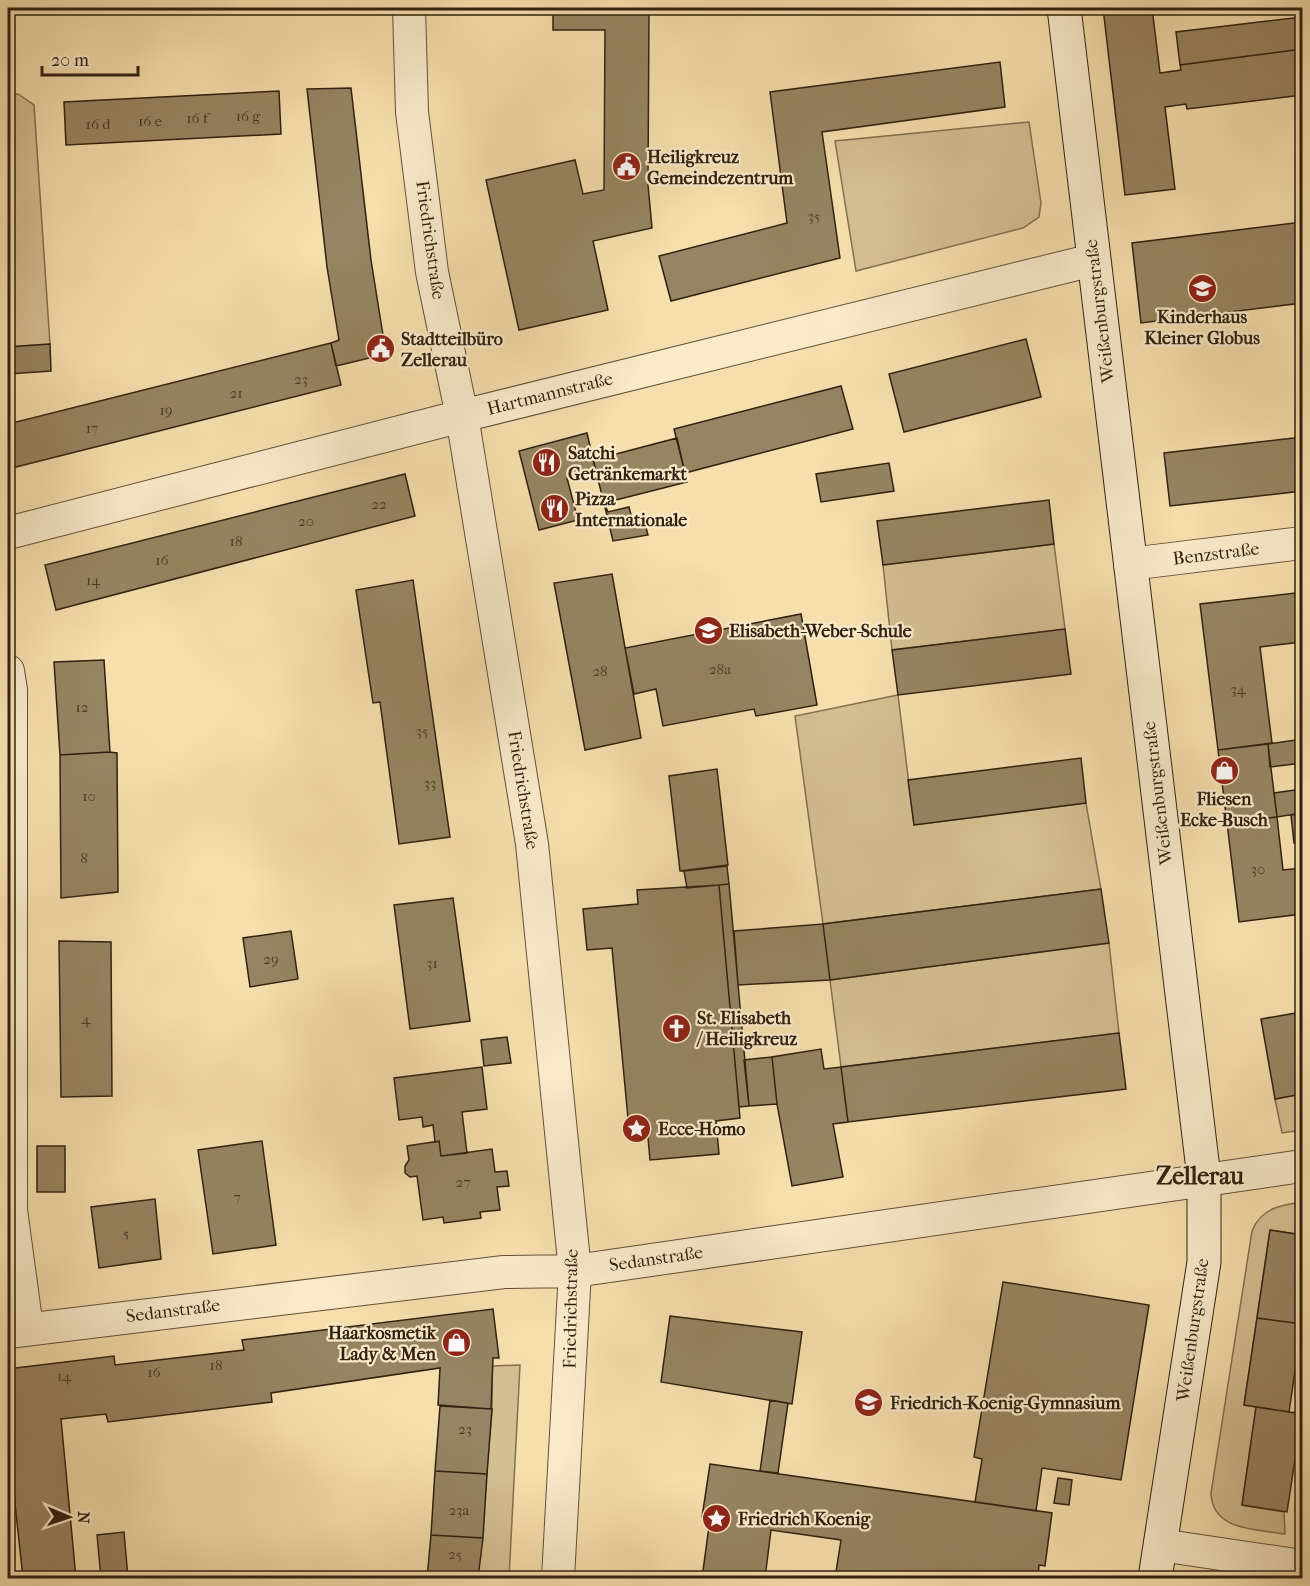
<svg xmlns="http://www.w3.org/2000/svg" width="1310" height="1586" font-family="'IM FELL French Canon',serif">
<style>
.green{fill:#d4bf92;stroke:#827051;stroke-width:1.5}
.building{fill:#978462;stroke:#302110;stroke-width:1.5}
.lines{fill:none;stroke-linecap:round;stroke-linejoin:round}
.street-casing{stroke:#625037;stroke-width:34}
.secondary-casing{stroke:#302110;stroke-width:35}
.street{stroke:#f9eaca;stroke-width:32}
.secondary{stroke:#f9eaca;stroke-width:33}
.labels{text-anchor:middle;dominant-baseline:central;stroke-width:4.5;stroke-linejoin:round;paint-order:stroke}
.number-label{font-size:15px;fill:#4a3a24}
.poi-label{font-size:18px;font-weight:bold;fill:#302110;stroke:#f9eaca;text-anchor:start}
.street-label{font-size:18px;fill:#302110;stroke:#f9eaca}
.district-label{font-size:24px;font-weight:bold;fill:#302110;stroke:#f9eaca}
</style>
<rect width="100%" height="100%" fill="#f6dfad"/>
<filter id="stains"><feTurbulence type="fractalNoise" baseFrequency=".00333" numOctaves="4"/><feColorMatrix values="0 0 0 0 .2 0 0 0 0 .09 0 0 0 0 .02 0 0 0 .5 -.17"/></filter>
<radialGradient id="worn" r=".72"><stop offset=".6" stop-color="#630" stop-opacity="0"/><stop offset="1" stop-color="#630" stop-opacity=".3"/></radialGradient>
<path class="green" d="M8,94H18L34,105L50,344L8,347Z
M1029,122L1041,203L1039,217L1023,228L856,271L835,141Z
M1054,544L1065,629L892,650L883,565Z
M898,695L914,825L1086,803L1101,889L823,924L795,716Z
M1109,943L1119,1033L841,1067L830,980Z
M1302,1094V1130L1282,1133L1275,1099Z
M1302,1202V1235L1270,1230L1244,1405L1256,1407L1242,1505L1284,1512L1285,1534C1256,1529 1212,1531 1211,1493L1252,1231C1261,1208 1281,1205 1302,1202Z
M520,1365L509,1578H478L492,1409V1366Z"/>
<path class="building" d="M553,8H649L648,185L652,228L593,241L608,310L519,330L486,180L575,160L583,194L604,190L605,30H553Z
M1103,8H1152L1160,73L1181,70L1180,65L1302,49V95L1187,109L1186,104L1165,107L1175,189L1125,195Z
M1302,17V49L1180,65L1176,32Z
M1000,62L1005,107L822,132L840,258L671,301L659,256L787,223L770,92Z
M351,88L371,260L386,354L336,366L331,343L339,340L327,267L307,89Z
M279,91L281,134L66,145L64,102Z
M1302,222V303L1141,323L1132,243Z
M1026,339L1041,397L904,432L889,374Z
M331,343L341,385L8,469V424Z
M50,344L51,371L8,374V347Z
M841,386L853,429L685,473L674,429Z
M587,433L596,471L567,478L578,520L539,530L519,451Z
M1302,437V491L1170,506L1164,453Z
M677,438L687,482L604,503L593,460Z
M889,463L894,491L821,502L816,474Z
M405,474L415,516L56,610L45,565Z
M1049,500L1054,544L883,565L877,521Z
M604,503L608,512L629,507L632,519L643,517L648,535L613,541Z
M612,574L641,738L585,750L554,583Z
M413,580L450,837L399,844L380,702L373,703L356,590Z
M1295,593L1301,642L1260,647L1272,743L1218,750L1200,604Z
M801,614L817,705L756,716L754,709L663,726L656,689L634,694L625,648Z
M1065,629L1071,674L898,695L892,650Z
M104,660L110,752L60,755L54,662Z
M1302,739V763L1270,767L1268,744Z
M1268,744L1277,817L1227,823L1218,750Z
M110,752L117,753L118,892L61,898L60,755Z
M1081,758L1086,803L914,825L908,780Z
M717,769L728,865L680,871L669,776Z
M1302,789V813L1277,817L1274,793Z
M1302,813V842L1294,843L1291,815Z
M1277,817L1283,870L1302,868V914L1239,922L1227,823Z
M727,866L729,884L687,888L684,871Z
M729,884L749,1106L739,1107L719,885Z
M719,885L740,1118L716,1121L719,1154L650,1160L647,1127L629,1129L612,948L587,950L583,909L638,904L637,890Z
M1101,889L1109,943L830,980L823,924Z
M453,898L470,1021L410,1029L394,905Z
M823,924L830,980L738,985L734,931Z
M291,931L298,979L250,987L243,938Z
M59,941L111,942L112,1096L61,1097Z
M1302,1012V1094L1275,1099L1261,1019Z
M1119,1033L1126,1089L848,1122L841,1067Z
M507,1037L511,1063L484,1066L481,1040Z
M821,1049L824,1069L841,1067L848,1122L833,1124L843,1177L792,1186L777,1104L772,1057Z
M772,1057L777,1104L749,1106L744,1060Z
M482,1067L487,1109L462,1112L467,1153L441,1156L439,1141L435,1142L433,1125L423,1127L422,1117L399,1120L394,1078Z
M262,1141L276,1245L213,1254L198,1150Z
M439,1141L441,1156L492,1149L495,1172L507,1171L509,1186L497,1187L500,1210L480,1212L481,1218L444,1223L443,1217L423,1220L417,1176L410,1177L405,1173V1166L409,1160L407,1146Z
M37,1146H65V1192H37Z
M155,1199L161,1259L99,1268L91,1207Z
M1270,1230L1302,1235V1324L1257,1318Z
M1003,1282L1149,1305L1121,1480L1042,1468L1036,1511L975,1502L982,1459L974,1457Z
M493,1309L499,1358H493L491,1409L438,1405L440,1368L271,1393L272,1402L108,1422L106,1414L61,1419L76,1578H23L8,1439V1369L114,1356L115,1365L244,1350L242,1340Z
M670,1316L802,1332L792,1404L661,1382Z
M1257,1318L1302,1324L1289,1412L1244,1405Z
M770,1400L788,1403L778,1473L760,1471Z
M440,1406L492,1409L487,1474L435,1471Z
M1256,1407L1302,1414L1287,1512L1242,1505Z
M710,1464L1052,1513L1045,1566L1039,1565L1038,1578H835L841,1540L771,1530L765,1578H702L710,1519L702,1517Z
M435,1471L487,1474L483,1538L431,1535Z
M1058,1478L1072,1480L1069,1505L1054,1503Z
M124,1532L128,1578H101L97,1535Z
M431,1535L483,1538L478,1578H427Z"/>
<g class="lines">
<defs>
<path id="street" d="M409,8L412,112L432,272L462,416L532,844L575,1271L558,1578
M8,533L462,416L1093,260
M1130,564L1302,543
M8,671L11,690V1210L27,1328
M8,1332L504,1272L575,1271L1302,1166
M1160,1545L1302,1566"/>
<path id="secondary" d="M1064,8L1204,1178V1262L1155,1578"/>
</defs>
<use href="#street" class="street-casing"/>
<use href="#secondary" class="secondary-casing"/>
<use href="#street" class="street"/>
<use href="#secondary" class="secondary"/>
</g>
<defs>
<symbol id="civic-disc" viewBox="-11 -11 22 22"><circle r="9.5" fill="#8f2418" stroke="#f9eaca"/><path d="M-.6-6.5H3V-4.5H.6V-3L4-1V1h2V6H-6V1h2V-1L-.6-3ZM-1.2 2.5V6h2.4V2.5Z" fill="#fff"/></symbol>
<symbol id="school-disc" viewBox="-11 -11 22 22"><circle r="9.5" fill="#8f2418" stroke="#f9eaca"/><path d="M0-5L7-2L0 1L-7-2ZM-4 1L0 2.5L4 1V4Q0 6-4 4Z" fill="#fff"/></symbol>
<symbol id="restaurant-disc" viewBox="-11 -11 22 22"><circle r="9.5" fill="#8f2418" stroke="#f9eaca"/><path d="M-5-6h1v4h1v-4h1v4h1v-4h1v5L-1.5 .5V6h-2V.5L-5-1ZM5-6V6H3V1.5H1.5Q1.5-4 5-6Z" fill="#fff"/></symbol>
<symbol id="shop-disc" viewBox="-11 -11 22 22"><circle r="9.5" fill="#8f2418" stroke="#f9eaca"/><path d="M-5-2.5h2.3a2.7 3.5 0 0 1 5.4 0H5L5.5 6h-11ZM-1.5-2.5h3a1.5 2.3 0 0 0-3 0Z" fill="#fff"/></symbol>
<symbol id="church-disc" viewBox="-11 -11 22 22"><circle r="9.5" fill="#8f2418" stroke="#f9eaca"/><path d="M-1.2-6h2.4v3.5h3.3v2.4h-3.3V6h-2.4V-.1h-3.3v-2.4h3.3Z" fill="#fff"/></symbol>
<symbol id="sight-disc" viewBox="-11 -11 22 22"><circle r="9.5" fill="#8f2418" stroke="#f9eaca"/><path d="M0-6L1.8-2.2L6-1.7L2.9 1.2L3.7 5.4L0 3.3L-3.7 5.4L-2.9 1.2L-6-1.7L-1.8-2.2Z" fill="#fff"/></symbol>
</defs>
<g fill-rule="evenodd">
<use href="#civic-disc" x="610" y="150" width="33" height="33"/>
<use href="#school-disc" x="1186" y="272" width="33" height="33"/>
<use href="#civic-disc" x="364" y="332" width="33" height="33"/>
<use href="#restaurant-disc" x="530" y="446" width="33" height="33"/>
<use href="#restaurant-disc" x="538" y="492" width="33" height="33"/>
<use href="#school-disc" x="692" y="614" width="33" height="33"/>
<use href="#shop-disc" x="1208" y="754" width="33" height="33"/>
<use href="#church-disc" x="660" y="1012" width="33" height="33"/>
<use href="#sight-disc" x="620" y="1112" width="33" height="33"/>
<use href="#shop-disc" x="440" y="1326" width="33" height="33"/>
<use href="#school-disc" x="852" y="1386" width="33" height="33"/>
<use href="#sight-disc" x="700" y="1502" width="33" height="33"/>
</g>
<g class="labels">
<g class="number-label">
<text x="248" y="116">16 g</text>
<text x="197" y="118">16 f</text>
<text x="150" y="121">16 e</text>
<text x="98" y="124">16 d</text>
<text x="814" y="216">35</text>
<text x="301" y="379">23</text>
<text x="236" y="393">21</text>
<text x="166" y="410">19</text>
<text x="92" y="428">17</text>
<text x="379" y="504">22</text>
<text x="306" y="521">20</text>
<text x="236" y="541">18</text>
<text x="162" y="560">16</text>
<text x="93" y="580">14</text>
<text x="720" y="669">28a</text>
<text x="600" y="671">28</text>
<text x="1238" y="689">34</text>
<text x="82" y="707">12</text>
<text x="422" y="731">35</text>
<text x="430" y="783">33</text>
<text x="89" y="796">10</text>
<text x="84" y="858">8</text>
<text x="1258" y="869">30</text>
<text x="271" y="959">29</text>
<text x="432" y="963">31</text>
<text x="86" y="1019">4</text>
<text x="463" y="1182">27</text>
<text x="237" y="1197">7</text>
<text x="126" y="1233">5</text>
<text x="216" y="1365">18</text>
<text x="154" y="1372">16</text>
<text x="64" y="1376">14</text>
<text x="465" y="1429">23</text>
<text x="459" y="1510">23a</text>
<text x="455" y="1554">25</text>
</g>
<g class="poi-label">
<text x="647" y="157">Heiligkreuz<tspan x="647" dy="21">Gemeindezentrum</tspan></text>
<text x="1202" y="317" text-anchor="middle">Kinderhaus<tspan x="1202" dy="21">Kleiner Globus</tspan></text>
<text x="401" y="339">Stadtteilbüro<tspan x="401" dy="21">Zellerau</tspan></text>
<text x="568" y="453">Satchi<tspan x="568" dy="21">Getränkemarkt</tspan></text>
<text x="575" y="499">Pizza<tspan x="575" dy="21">Internationale</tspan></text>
<text x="729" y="631">Elisabeth-Weber-Schule</text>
<text x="1224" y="799" text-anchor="middle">Fliesen<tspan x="1224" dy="21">Ecke-Busch</tspan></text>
<text x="697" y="1018">St. Elisabeth<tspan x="697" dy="21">/ Heiligkreuz</tspan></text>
<text x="658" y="1129">Ecce-Homo</text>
<text x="436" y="1333" text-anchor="end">Haarkosmetik<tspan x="436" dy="21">Lady &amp; Men</tspan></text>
<text x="890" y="1403">Friedrich-Koenig-Gymnasium</text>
<text x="738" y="1519">Friedrich Koenig</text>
</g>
<g class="street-label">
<text transform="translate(430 240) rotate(82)">Friedrichstraße</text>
<text transform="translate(1100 311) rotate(-97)">Weißenburgstraße</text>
<text transform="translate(550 394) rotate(-14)">Hartmannstraße</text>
<text transform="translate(1216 554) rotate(-7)">Benzstraße</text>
<text transform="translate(523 790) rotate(81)">Friedrichstraße</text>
<text transform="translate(1158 793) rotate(-97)">Weißenburgstraße</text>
<text transform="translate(656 1259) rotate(-8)">Sedanstraße</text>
<text transform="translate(571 1309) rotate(-89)">Friedrichstraße</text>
<text transform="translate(173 1311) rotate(-7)">Sedanstraße</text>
<text transform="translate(1193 1330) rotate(-82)">Weißenburgstraße</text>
</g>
<g class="district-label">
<text x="1200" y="1176">Zellerau</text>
</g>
</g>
<rect width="1310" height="1586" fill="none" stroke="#f6dfad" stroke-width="30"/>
<rect x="9" y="9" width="1292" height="1568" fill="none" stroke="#302110" stroke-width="3"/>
<rect x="15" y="15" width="1280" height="1556" fill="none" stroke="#302110" stroke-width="1.5"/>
<g transform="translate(69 1517) rotate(92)" stroke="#f9eaca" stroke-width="4.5" paint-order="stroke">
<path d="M0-4.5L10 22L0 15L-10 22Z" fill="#302110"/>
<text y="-9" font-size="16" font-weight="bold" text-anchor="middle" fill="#302110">N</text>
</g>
<path d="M42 66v9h96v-9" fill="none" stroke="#302110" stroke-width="3"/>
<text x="51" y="66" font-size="18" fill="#302110" stroke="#f9eaca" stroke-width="4.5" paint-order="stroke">20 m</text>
<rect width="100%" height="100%" filter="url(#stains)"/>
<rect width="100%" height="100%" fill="url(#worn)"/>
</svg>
